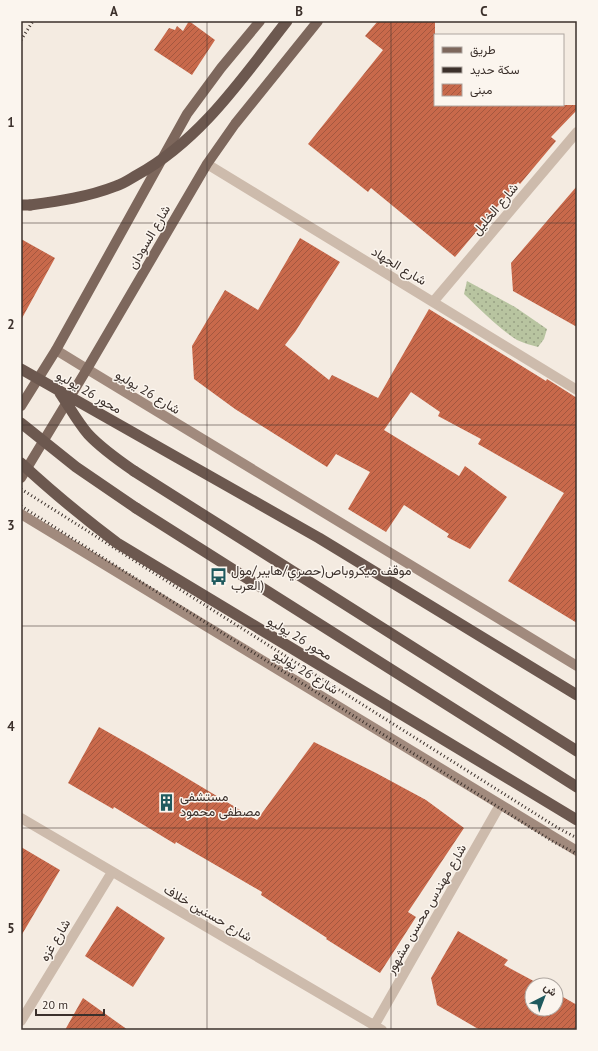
<svg xmlns="http://www.w3.org/2000/svg" width="598" height="1051" font-family="'PT Sans',Vazirmatn,sans-serif">
<style>
.grass{fill:url(#grass-dots)}
.building{fill:url(#building-hatch)}
.lines{fill:none;stroke-linecap:round;stroke-linejoin:round}
.minor{stroke:#cdbbac;stroke-width:10}
.secondary{stroke:#a18a7d;stroke-width:10}
.primary{stroke:#7d675c;stroke-width:10}
.trunk{stroke:#6c584f;stroke-width:11}
.rail{stroke:#3b302b;stroke-width:3;stroke-dasharray:1 3;stroke-linecap:butt}
.trunk-bridge{stroke:#6c584f;stroke-width:11}
.grid{fill:none;stroke:#3b302b;stroke-width:1;stroke-opacity:0.55}
.labels{text-anchor:middle;dominant-baseline:central;stroke-width:3;stroke-linejoin:round;paint-order:stroke}
.street-label{font-size:13px;fill:#3b302b;stroke:#fbf5ee}
.poi-label{font-size:13px;fill:#3b302b;stroke:#fbf5ee;text-anchor:start}
.neatline{fill:none;stroke:#3b302b;stroke-width:1.5}
.grid-label{font-size:13px;text-anchor:middle;font-weight:bold;fill:#3b302b}
</style>
<defs>
<pattern id="grass-dots" width="8" height="8" patternUnits="userSpaceOnUse"><rect width="8" height="8" fill="#b8c4a0"/><path d="M2 2h.1M6 6h.1" fill="none" stroke="#97a083" stroke-width="1.8" stroke-linecap="round"/></pattern>
<pattern id="building-hatch" width="6" height="6" patternUnits="userSpaceOnUse"><rect width="6" height="6" fill="#c8694b"/><path d="M-1 1l2-2M0 6l6-6M5 7l2-2" fill="none" stroke="#a4573f"/></pattern>
</defs>
<rect width="100%" height="100%" fill="#f4ebe1"/>
<path class="grass" d="M467,281L515,307L547,329L544,339L538,347C531,345 523,343 517,340C497,327 481,310 464,294Z"/>
<path class="building" d="M189,21L215,40L192,75L154,50L169,28L175,30L177,26L183,31Z
M378,21H435V105H577V110L551,137L556,141L520,184L518,182L455,257L371,188L368,192L308,144L383,50L365,36Z
M577,186V327L513,291L511,263Z
M300,238L340,262L295,332L285,345L329,380L332,375L378,398L429,309L546,381L547,379L577,398V623L508,581L564,493L478,444L481,439L438,416L440,412L411,392L384,430L459,476L465,466L507,497L470,549L447,537L449,534L404,505L386,532L348,509L370,472L336,454L327,467L235,409L194,379L192,346L225,290L258,310Z
M21,239L55,258L21,320Z
M99,727L145,753L257,820L314,742L376,773L426,800L464,828L408,912L416,917L380,973L326,939L327,938L261,895L262,892L176,842L175,844L114,807L113,809L68,783Z
M21,847L60,870L21,936Z
M117,906L165,938L133,987L85,956Z
M458,931L508,960L504,965L541,985H532V1009H556V993L577,1005V1030H480L437,1005L431,978Z
M83,998L128,1030H65Z"/>
<g class="lines">
<path class="minor" d="M207,164L577,390
M433,302L577,132
M21,818L382,1030
M21,1021L112,872
M374,1026L500,805"/>
<path class="secondary" d="M56,350L87,369L577,666
M21,514L577,851"/>
<path class="primary" d="M21,406L56,350L187,114L221,68L260,21
M21,478L87,369L207,164L235,124L318,21"/>
<path class="trunk" d="M21,205H30
M134,471L577,751
M136,508L577,787"/>
<path class="rail" d="M21,40L33,21
M21,489L558,828L577,838
M21,506L552,841L577,854"/>
<path class="trunk-bridge" d="M30,205C59,201 88,197 116,186C123,184 130,179 137,175C201,140 243,77 287,21
M21,369L319,538L577,695
M60,393C69,406 77,421 88,434C101,448 118,460 134,471
M21,423L76,467L136,508
M21,463C52,492 84,518 117,543L577,820"/>
</g>
<path class="grid" d="M207,21V1030M391,21V1030M21,223H577M21,425H577M21,626H577M21,828H577"/>
<defs>
<symbol id="bus-bare" viewBox="-9 -9 18 18"><path d="M-5-6H5V4H4V6H2V4H-2V6H-4V4H-5ZM-3.5-4V0h7V-4ZM-3.5 1.2v1.5H-2V1.2ZM2 1.2v1.5H3.5V1.2Z" fill="#1f5a5e" stroke="#fbf5ee" stroke-width="2.5" paint-order="stroke"/></symbol>
<symbol id="building-bare" viewBox="-9 -9 18 18"><path d="M-4-6H4V6H1V3H-1V6H-4ZM-2.5-4.3h1.7v1.8h-1.7ZM.8-4.3h1.7v1.8H.8ZM-2.5-1h1.7V.8h-1.7ZM.8-1h1.7V.8H.8Z" fill="#1f5a5e" stroke="#fbf5ee" stroke-width="2.5" paint-order="stroke"/></symbol>
</defs>
<g fill-rule="evenodd">
<use href="#bus-bare" x="206" y="564" width="25" height="25"/>
<use href="#building-bare" x="154" y="790" width="25" height="25"/>
</g>
<g class="labels">
<g class="street-label">
<text transform="translate(495 209) rotate(-50)">شارع الخليل</text>
<text transform="translate(149 237) rotate(-60)">شارع السودان</text>
<text transform="translate(399 266) rotate(31)">شارع الجهاد</text>
<text transform="translate(89 392) rotate(30)">محور 26 يوليو</text>
<text transform="translate(148 392) rotate(31)">شارع 26 يوليو</text>
<text transform="translate(300 638) rotate(31)">محور 26 يوليو</text>
<text transform="translate(306 672) rotate(31)">شارع 26 يوليو</text>
<text transform="translate(426 909) rotate(-60)">شارع مهندس محسن مشهور</text>
<text transform="translate(208 913) rotate(30)">شارع حسنين خلاف</text>
<text transform="translate(55 940) rotate(-59)">شارع غزه</text>
</g>
<g class="poi-label">
<text x="231" y="570">موقف ميكروباص(حصري/هايبر/مول<tspan x="231" dy="15">العرب)</tspan></text>
<text x="180" y="796">مستشفى<tspan x="180" dy="15">مصطفى محمود</tspan></text>
</g>
</g>
<rect width="598" height="1051" fill="none" stroke="#fbf5ee" stroke-width="44"/>
<rect x="434" y="34" width="130" height="72" fill="#fbf5ee" stroke="#aea6a0"/>
<rect x="442" y="47" width="20" height="6" fill="#7d675c" stroke="#aea6a0"/>
<text x="470" y="54" font-size="12" fill="#3b302b">طريق</text>
<rect x="442" y="67" width="20" height="6" fill="#3b302b" stroke="#aea6a0"/>
<text x="470" y="74" font-size="12" fill="#3b302b">سكة حديد</text>
<rect x="442" y="84" width="20" height="12" fill="url(#building-hatch)" stroke="#aea6a0"/>
<text x="470" y="94" font-size="12" fill="#3b302b">مبنى</text>
<g transform="translate(544 997) rotate(42)"><circle r="19" fill="#fbf5ee" stroke="#aea6a0"/>
<path d="M0-3L7 15L0 10L-7 15Z" fill="#1f5a5e"/>
<text y="-6" font-size="11" font-weight="bold" text-anchor="middle" fill="#3b302b">ش</text>
</g>
<path d="M36 1009v6h68v-6" fill="none" stroke="#3b302b" stroke-width="2"/>
<text x="42" y="1009" font-size="12" fill="#3b302b" stroke="#fbf5ee" stroke-width="3" paint-order="stroke">20 m</text>
<rect x="22" y="22" width="554" height="1007" class="neatline"/>
<g class="grid-label">
<text x="114" y="16">A</text>
<text x="299" y="16">B</text>
<text x="484" y="16">C</text>
<text x="11" y="127">1</text>
<text x="11" y="329">2</text>
<text x="11" y="530">3</text>
<text x="11" y="731">4</text>
<text x="11" y="933">5</text>
</g>
</svg>
